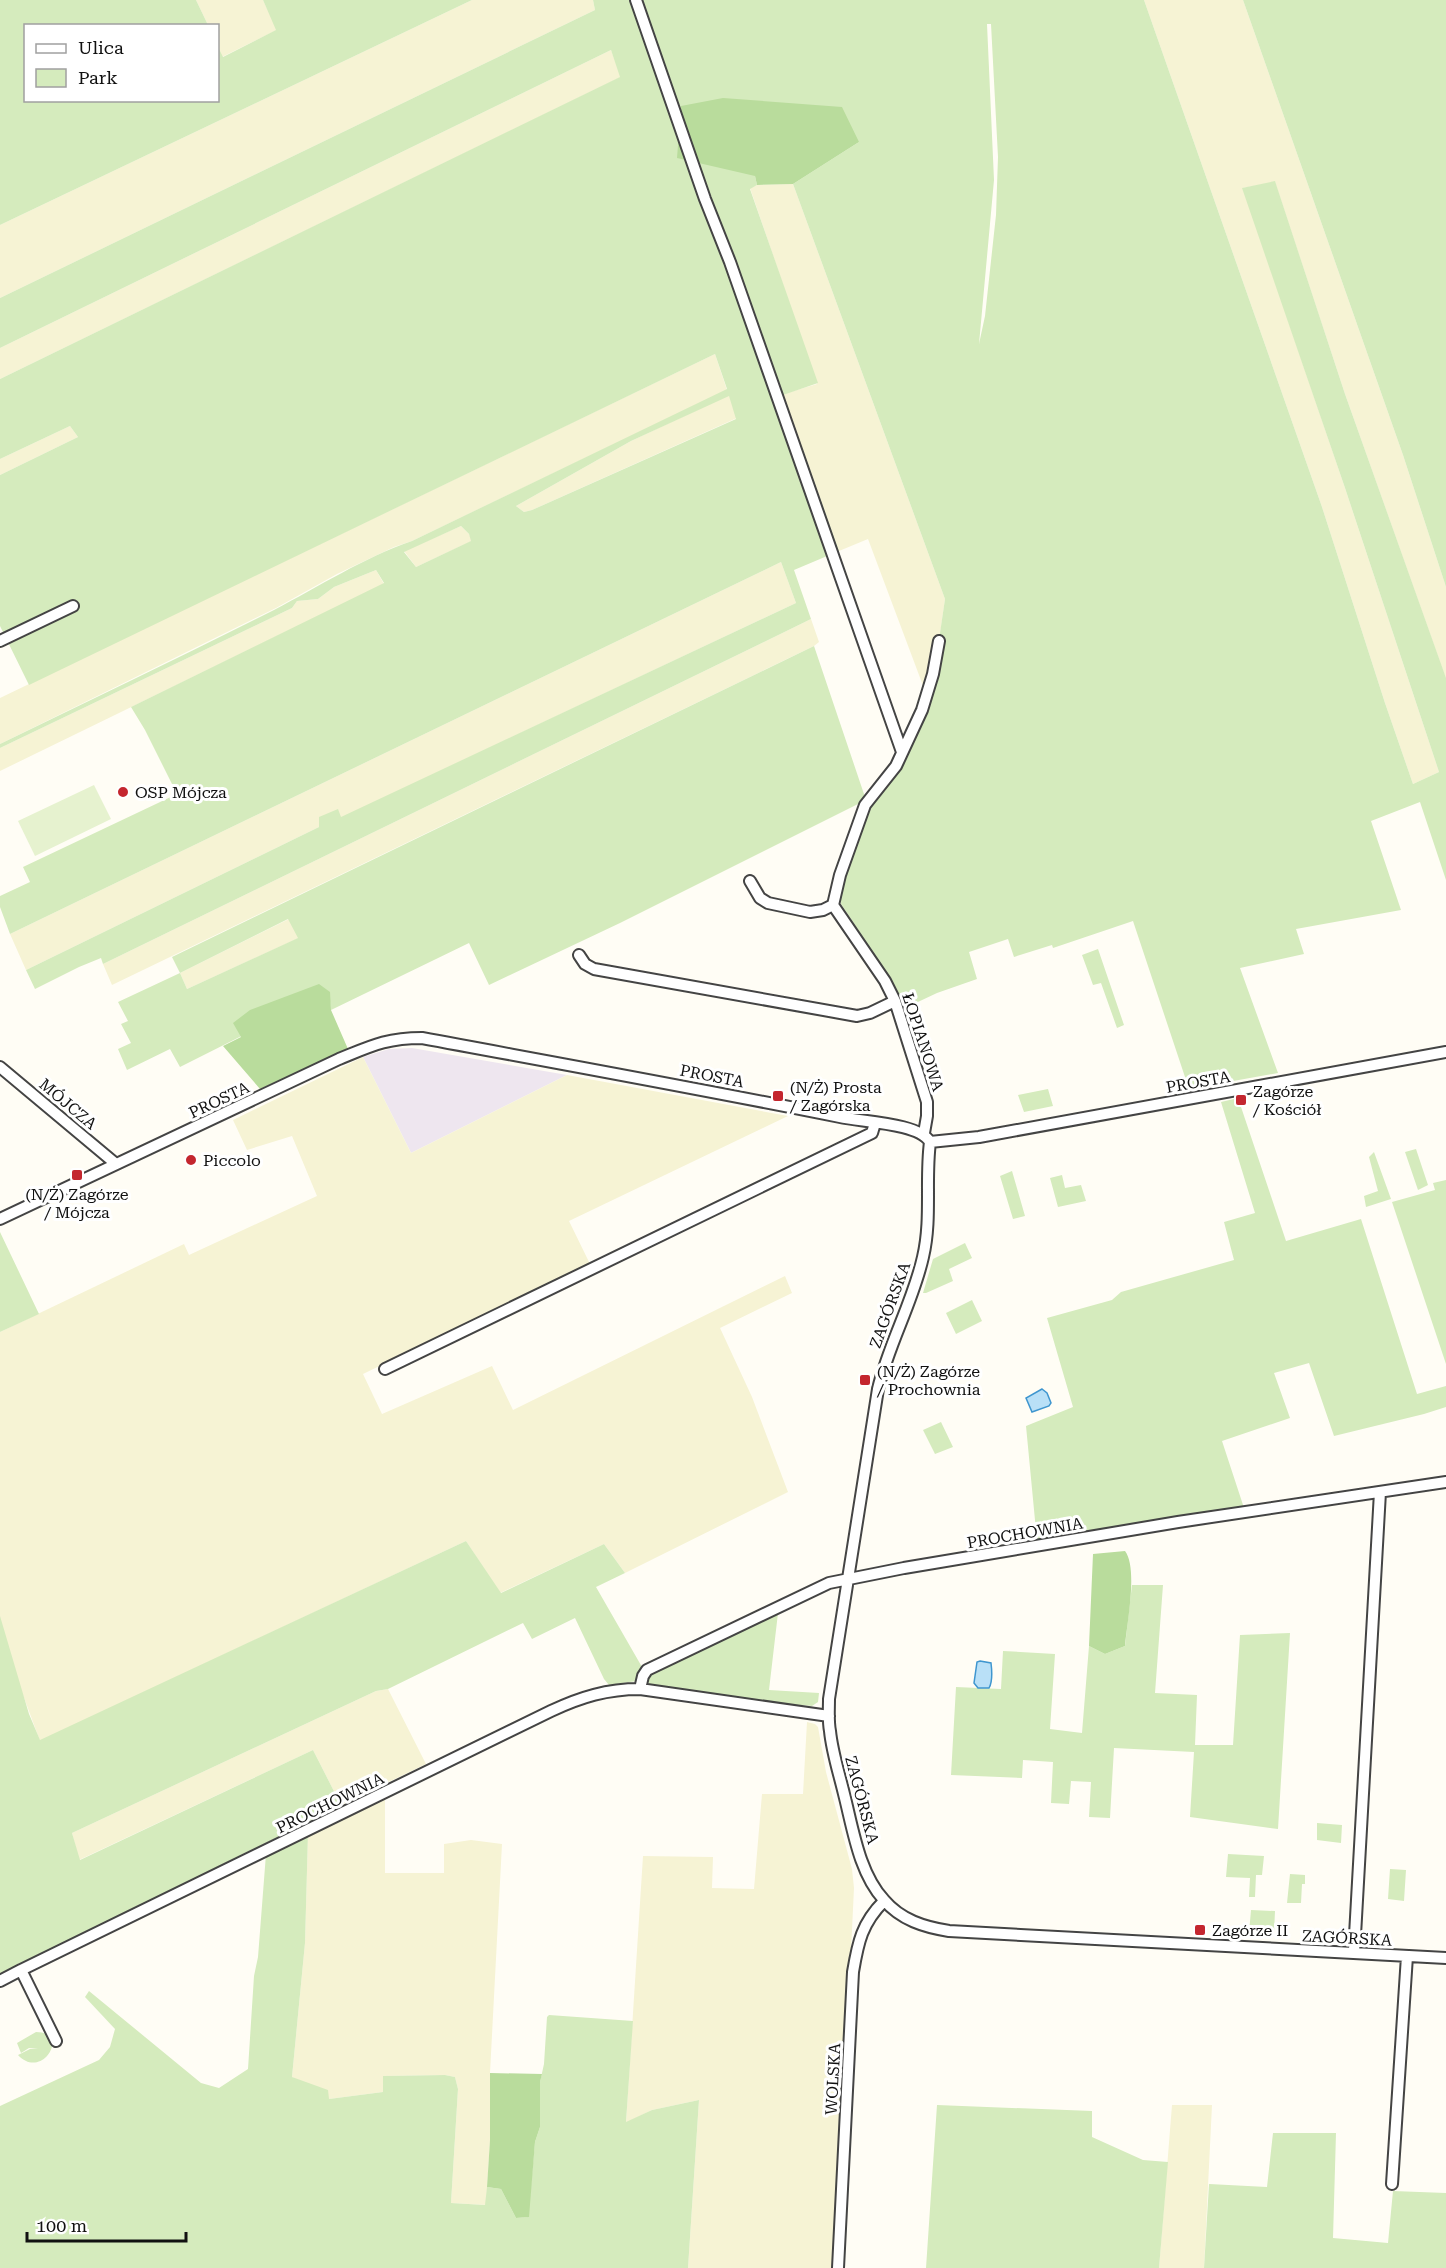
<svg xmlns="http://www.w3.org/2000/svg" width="1446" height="2268" font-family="'Roboto Serif',serif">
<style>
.industrial{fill:#eee6ef}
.farmland{fill:#f6f3d4}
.green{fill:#d5ebbd;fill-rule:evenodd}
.forest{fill:#b9dc9c}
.pitch{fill:#e6f2cf}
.water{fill:#b9e0f7;stroke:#3f96cf;stroke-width:1.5}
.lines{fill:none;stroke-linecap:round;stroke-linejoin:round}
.minor-casing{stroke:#444;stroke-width:14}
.minor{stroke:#fff;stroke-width:10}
.poi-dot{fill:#c4262e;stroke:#fff;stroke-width:2}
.labels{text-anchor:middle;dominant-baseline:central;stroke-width:6;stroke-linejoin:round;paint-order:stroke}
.poi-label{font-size:16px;fill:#111;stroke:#fff;text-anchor:start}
.street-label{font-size:16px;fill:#111;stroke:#fff}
</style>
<rect width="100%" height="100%" fill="#fffdf5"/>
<path class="industrial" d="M412,1048L567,1075L411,1153L363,1057L389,1049Z"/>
<path class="farmland" d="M196,0H263L277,30L222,57L218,47V26L208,25Z
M472,0H593L595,10L0,298V225Z
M1144,0H1243L1403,455L1446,587V679L1345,394L1275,182L1243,188L1345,488L1439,772L1413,784L1385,703L1322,507Z
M611,50L621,77L0,379V348Z
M793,184L945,599L939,641L925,691L868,539L839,551L783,394L817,384L750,188L757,185Z
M715,354L727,390L725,391L412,541L394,547L337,574L276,608L0,744V698Z
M729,395L737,418L532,510L524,512L516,506L631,441Z
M70,426L78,437L0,475V459Z
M461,526L469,534L472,541L416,567L404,551Z
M781,562L796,603L341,818L319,817V827L26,970L10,934Z
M376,570L384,584L0,771V748L292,608L297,601L318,599L334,587Z
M811,619L819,642L814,646L112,985L103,964Z
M289,919L299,938L187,989L180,973Z
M363,1057L411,1153L567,1075L788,1116L569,1221L590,1264L363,1374L382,1414L492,1366L513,1410L785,1276L792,1293L720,1328L752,1397L788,1492L625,1573L604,1544L500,1593L466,1541L40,1741L23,1695L0,1704V1332L184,1244L189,1255L317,1196L292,1136L247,1150L233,1120Z
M388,1689L426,1764L341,1805L313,1750L79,1860L72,1833L376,1691Z
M807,1722L815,1724L818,1727L826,1772L852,1869L854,1888L843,2119L838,2169L841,2217L838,2268H688L699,2100L652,2110L626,2123L643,1856L713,1857L712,1888L754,1889L762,1794H803Z
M385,1798V1873H444V1844L471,1840L502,1844L490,2073V2140L486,2205L451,2203L458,2089L455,2077L445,2075L384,2076L383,2092L329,2099L292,2077L305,1943L308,1834Z
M1172,2105H1212L1204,2268H1159Z"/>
<path class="green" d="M0,0H196L208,25L26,26V100H218V47L223,57L276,30L263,0H472L0,225Z
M593,0H1144L1322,507L1385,703L1413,784L1439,772L1345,488L1242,188L1275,181L1345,394L1446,678V880L1420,802L1371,821L1401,910L1296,929L1304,954L1240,968L1278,1073L1189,1089L1133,921L1053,948L1052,945L1014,957L1008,939L969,952L977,979L937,993L903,1009L890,978L841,904L840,896L847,873L871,804L898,773L930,701L945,599L793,184L859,142L755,176L757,185L750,189L818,383L783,395L839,551L794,570L811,619L103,964L101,958L79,967L35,989L26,970L319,827V817L338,809L341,817L796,603L781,562L10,934L0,907V896L30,882L23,867L177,794L145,730L131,707L384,583L376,570L334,587L318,599L297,601L292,608L0,748V744C91,700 183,656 274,610C320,586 363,558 412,541L727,389L715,354L29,685L0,626V475L78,437L70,426L0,459V379L620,77L611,50L0,348V298L595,10ZM987,24H991L998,157L996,215L985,316L979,344L994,180ZM729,396L736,419L532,510L524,512L516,506L631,441ZM461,526L469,534L471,541L416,567L404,552Z
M1243,0H1446V587L1403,455Z
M814,646L866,800L620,923L489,985L469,943L331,1010L329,992L180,1067L170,1049L127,1070L118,1049L131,1043L121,1024L128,1021L118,1002L180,973L172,957ZM288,919L298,938L187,989L180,973Z
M1098,949L1124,1025L1117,1028L1101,983L1093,985L1082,955Z
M1048,1089L1053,1106L1024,1112L1018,1095Z
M1238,1098L1286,1241L1361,1219L1417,1394L1446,1386V1407L1424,1414L1334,1436L1309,1363L1274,1373L1290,1418L1222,1441L1244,1508L1037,1541L1026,1426L1073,1407L1047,1318L1112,1300L1121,1292L1234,1260L1224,1222L1255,1213L1221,1102Z
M1416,1149L1428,1185L1418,1190L1405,1152Z
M1374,1152L1391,1199L1366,1207L1364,1196L1378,1191L1369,1157Z
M1012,1171L1025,1216L1013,1219L1000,1176Z
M1062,1175L1065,1188L1081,1185L1086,1201L1058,1207L1050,1178Z
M1446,1180V1364L1392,1202L1435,1190L1433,1183Z
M0,1232L39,1314L0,1332Z
M965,1243L972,1258L949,1269L953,1281L926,1293H923L933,1259Z
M972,1300L982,1321L956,1334L946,1313Z
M941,1422L953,1447L935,1454L923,1430Z
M466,1541L501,1593L604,1544L625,1573L596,1587L642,1667L637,1681L609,1685L604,1679L575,1618L532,1639L523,1623L388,1689L376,1691L72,1833L80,1860L313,1750L341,1805L0,1976V1616L29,1714L40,1740Z
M1132,1585H1163L1155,1693L1197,1695L1195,1745H1233L1240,1635L1290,1633L1278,1829L1190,1817L1194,1752L1114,1748L1110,1818L1089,1817L1091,1782L1071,1781L1069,1804L1051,1803L1053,1762L1023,1760L1022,1778L951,1775L956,1687L1001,1689L1003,1651L1055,1654L1050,1729L1082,1733L1089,1646L1105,1654L1125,1646Z
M778,1613L769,1690L819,1693L818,1702L812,1706L801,1705L800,1707L650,1685L647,1681L648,1675Z
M1317,1823L1342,1825L1341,1843L1317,1840Z
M308,1834L305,1943L292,2077L328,2090L329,2099L383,2092V2076L445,2075L455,2077L458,2089L451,2203L485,2205L487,2187L501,2189L516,2218L528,2217L535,2142L540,2127V2082L544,2064L547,2017L549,2015L633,2021L626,2122L652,2110L699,2100L688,2268H0V2106L99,2060L110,2047L115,2029L85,1997L89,1991L201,2083L219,2088L248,2069L254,1976L258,1957L266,1854Z
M1228,1854L1264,1856L1262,1875H1256L1255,1897H1249L1250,1878L1226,1877Z
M1390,1869L1406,1870L1404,1901L1388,1899Z
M1290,1874L1305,1875V1884H1302L1301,1903H1287Z
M1251,1910L1275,1911L1274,1933H1249Z
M36,2032C71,2032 42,2081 18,2055L30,2049H38L29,2048L21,2053L17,2043Z
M937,2105L1092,2111V2137L1143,2160L1168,2162L1159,2268H926Z
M1273,2133H1336L1333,2238L1388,2243L1393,2191L1446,2193V2268H1204L1209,2184L1267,2187Z"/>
<path class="forest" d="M723,98L842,107L859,142L793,184L757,185L755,176L677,158L681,106Z
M319,984L330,992L331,1010L348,1049L260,1089L223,1046L241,1037L233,1023L250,1010Z
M1125,1551C1138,1568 1127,1624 1125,1646L1105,1654L1089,1646L1093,1554Z
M490,2073L542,2074L540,2082V2127L535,2142L529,2217L516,2218L501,2189L487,2187L490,2140Z"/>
<path class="pitch" d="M94,785L111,819L35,856L18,821Z"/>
<path class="water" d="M1042,1389L1047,1393L1051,1403L1049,1406L1032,1412L1026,1398Z
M980,1661L991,1663C992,1671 993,1681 989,1688H978L974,1683L977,1662Z"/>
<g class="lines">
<defs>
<path id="minor" d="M636,0L705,199L730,262L902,752
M0,641L73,606
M750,881L760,898L768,903L810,912L823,910L833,905
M579,955L585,964L594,969L857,1016L870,1013L895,1001
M0,1067L116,1164
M924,1133L927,1116V1102L895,1001L885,981L833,905L840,875L865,805L896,766L922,710L933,674L939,641
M930,1142C925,1180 932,1219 923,1257C913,1302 889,1343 878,1389L829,1699C829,1710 828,1721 830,1731C832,1752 839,1773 844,1794C853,1829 859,1873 884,1900C901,1920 924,1927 949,1931L1446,1958
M930,1142L979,1137L1446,1052
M0,1219L339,1059C371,1046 386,1038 422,1038C562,1064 701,1089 840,1117C862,1122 919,1123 930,1142
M385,1369L872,1133L875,1123
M640,1689L643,1676L647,1670L829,1583L904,1568L1178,1522L1446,1482
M1354,1953L1380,1492
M21,1970L551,1711C581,1697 607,1689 640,1689L829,1716
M0,1981L21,1970L56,2041
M1392,2184L1407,1956
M838,2268L853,1972C858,1942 862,1923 884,1901"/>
</defs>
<use href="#minor" class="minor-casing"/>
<use href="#minor" class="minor"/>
</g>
<g class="poi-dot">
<circle cx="123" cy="792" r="6"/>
<rect x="772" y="1090" width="12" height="12" rx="3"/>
<rect x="1235" y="1094" width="12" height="12" rx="3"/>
<circle cx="191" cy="1160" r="6"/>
<rect x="71" y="1169" width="12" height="12" rx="3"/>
<rect x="859" y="1374" width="12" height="12" rx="3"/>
<rect x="1194" y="1924" width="12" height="12" rx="3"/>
</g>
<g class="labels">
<g class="poi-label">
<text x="135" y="792">OSP Mójcza</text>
<text x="790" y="1087">(N/Ż) Prosta<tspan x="790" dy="18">/ Zagórska</tspan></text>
<text x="1253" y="1091">Zagórze<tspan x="1253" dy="18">/ Kościół</tspan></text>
<text x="203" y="1160">Piccolo</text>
<text x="77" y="1194" text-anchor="middle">(N/Ż) Zagórze<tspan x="77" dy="18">/ Mójcza</tspan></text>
<text x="877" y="1371">(N/Ż) Zagórze<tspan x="877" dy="18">/ Prochownia</tspan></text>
<text x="1212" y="1930">Zagórze II</text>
</g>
<g class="street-label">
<text transform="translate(923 1042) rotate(72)">ŁOPIANOWA</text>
<text transform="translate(712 1076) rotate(11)">PROSTA</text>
<text transform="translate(1198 1082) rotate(-10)">PROSTA</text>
<text transform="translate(219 1100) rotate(-25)">PROSTA</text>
<text transform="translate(68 1104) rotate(40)">MÓJCZA</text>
<text transform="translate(890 1305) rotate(-70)">ZAGÓRSKA</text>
<text transform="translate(1025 1533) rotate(-10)">PROCHOWNIA</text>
<text transform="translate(862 1800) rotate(75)">ZAGÓRSKA</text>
<text transform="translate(330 1803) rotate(-26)">PROCHOWNIA</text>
<text transform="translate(1347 1938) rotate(3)">ZAGÓRSKA</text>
<text transform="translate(833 2079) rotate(-87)">WOLSKA</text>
</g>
</g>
<rect x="24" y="24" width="195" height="78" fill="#ffffff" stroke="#a0a0a0" stroke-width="1.5"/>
<rect x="36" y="44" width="30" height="9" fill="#ffffff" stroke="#a0a0a0" stroke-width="1.5"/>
<text x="78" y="54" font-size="18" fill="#111111">Ulica</text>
<rect x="36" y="69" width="30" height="18" fill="#d5ebbd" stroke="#a0a0a0" stroke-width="1.5"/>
<text x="78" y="84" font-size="18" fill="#111111">Park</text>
<path d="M27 2232v9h159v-9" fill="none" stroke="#111111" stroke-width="3"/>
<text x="36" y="2232" font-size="18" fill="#111111" stroke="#ffffff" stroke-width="4.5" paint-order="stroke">100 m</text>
</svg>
